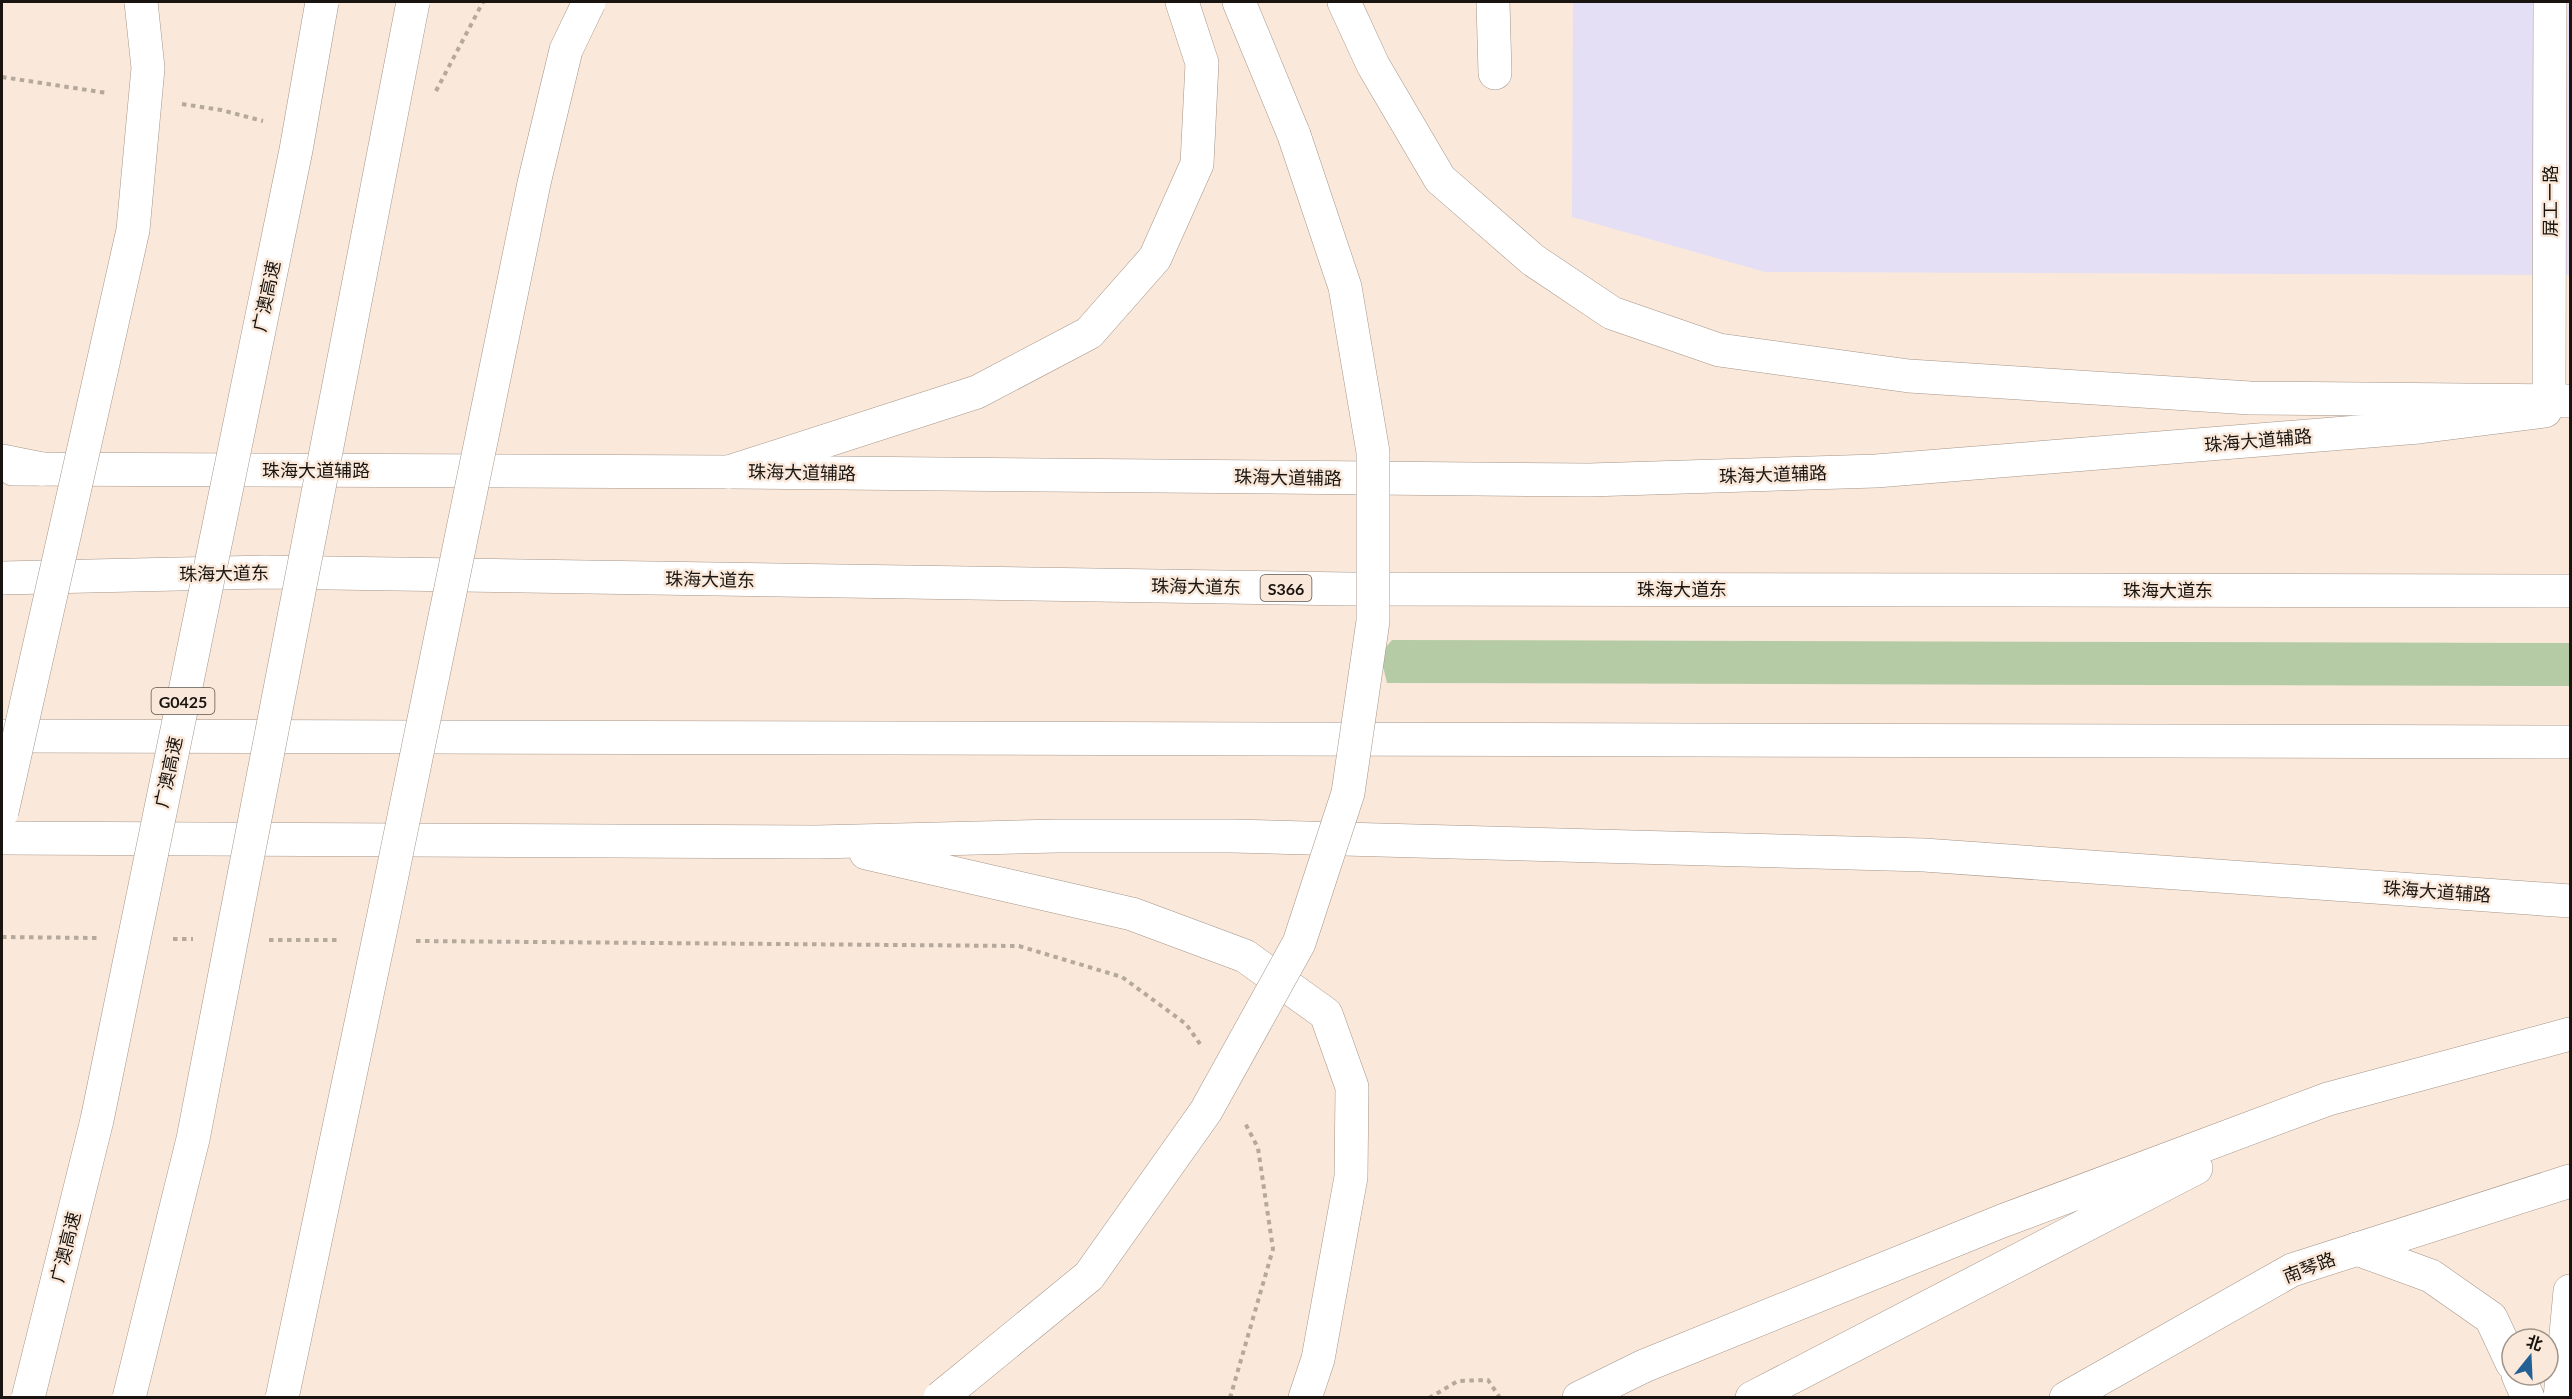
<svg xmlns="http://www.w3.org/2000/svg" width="2572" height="1399" font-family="Lato,'Noto Sans SC',sans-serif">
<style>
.industrial{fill:#e4dff4}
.green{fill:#b4cba5}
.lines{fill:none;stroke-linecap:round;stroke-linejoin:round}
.minor-casing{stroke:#a59588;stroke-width:34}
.major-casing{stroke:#a59588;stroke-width:34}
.highway-casing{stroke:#a59588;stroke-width:34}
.path{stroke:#b5a89d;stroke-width:4;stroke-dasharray:4.5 4.5;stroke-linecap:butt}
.minor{stroke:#fff;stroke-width:33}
.major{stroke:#fff;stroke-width:33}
.highway{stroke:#fff;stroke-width:33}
.highway-bridge-casing{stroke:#a59588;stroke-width:34;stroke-linecap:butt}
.highway-bridge{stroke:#fff;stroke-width:33}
.labels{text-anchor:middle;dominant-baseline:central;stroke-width:5;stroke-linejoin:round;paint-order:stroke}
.shield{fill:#fae9db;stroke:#5c544c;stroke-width:1.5}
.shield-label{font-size:16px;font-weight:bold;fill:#19140f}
.street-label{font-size:18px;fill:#19140f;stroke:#fae9db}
</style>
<rect width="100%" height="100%" fill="#fae9db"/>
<path class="industrial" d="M1573,2H2570V275L1765,272L1572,217Z"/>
<path class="green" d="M1392,640L2570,643V686L1387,683L1380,654Z"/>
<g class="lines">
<defs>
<path id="minor" d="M1493,2L1495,73
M2549,401L2550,2
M2357,1249L2431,1276L2491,1318L2512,1363
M2518,1375L2528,1398
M2560,1398L2570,1291"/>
<path id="major" d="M13,469L729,472L1589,480L1876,471L2419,427L2545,411
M2,838L817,842L1057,836H1232L1924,855L2570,901
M866,853L1132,914L1245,956L1326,1014L1352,1087L1351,1177L1318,1359L1305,1398
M2066,1398L2292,1270L2570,1181"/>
<path id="highway" d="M1239,2L1294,135
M1344,2L1373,65L1440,179L1533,260L1612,313L1719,350L1909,376L2250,398L2570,401
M2,461L42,469
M729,472L977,392L1089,333L1155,258L1197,164L1202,63L1182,2
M2,578L265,572L1349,589L2570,591
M2,736L2570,742
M1579,1398L1644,1366L2002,1221L2328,1099L2570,1034
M1752,1398L2196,1168"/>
</defs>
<use href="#minor" class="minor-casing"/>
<use href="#major" class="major-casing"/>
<use href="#highway" class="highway-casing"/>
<path class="path" d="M2,77L107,93
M436,91L483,2
M182,104L221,110L263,121
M2,937L97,938
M173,939H193
M269,940H340
M416,941L1019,946L1122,977L1186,1024L1200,1044
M1230,1398L1273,1249L1258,1148L1244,1121
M1429,1398L1458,1381L1488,1380L1500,1398"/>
<use href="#minor" class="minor"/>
<use href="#major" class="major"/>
<use href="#highway" class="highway"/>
<defs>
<path id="highway-bridge" d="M2,812L133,230L148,68L141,2
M28,1398L97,1120L296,150L322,2
M129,1398L193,1139L413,2
M282,1398L384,914L534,183L566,50L589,2
M940,1398L1089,1276L1206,1111L1299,943L1348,793L1373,621V452L1345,287L1294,135"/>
</defs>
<use href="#highway-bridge" class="highway-bridge-casing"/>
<use href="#highway-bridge" class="highway-bridge"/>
</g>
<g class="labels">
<g class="shield">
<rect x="1260.5" y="575" width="51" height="26" rx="4.5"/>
<rect x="151.5" y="688" width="63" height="26" rx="4.5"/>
</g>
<g class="shield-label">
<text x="1286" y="588">S366</text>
<text x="183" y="701">G0425</text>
</g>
<g class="street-label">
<text transform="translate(2550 201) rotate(-90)">屏工一路</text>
<text transform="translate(266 296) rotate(-78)">广澳高速</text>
<text transform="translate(2258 440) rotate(-5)">珠海大道辅路</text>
<text x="316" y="470">珠海大道辅路</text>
<text transform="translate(802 472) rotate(1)">珠海大道辅路</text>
<text transform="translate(1773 474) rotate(-2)">珠海大道辅路</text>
<text transform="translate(1288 477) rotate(1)">珠海大道辅路</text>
<text transform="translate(224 573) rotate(-1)">珠海大道东</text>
<text transform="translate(710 579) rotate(1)">珠海大道东</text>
<text transform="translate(1196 586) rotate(1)">珠海大道东</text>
<text x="1682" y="589">珠海大道东</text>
<text x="2168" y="590">珠海大道东</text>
<text transform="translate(168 772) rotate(-78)">广澳高速</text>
<text transform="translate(2437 891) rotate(4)">珠海大道辅路</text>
<text transform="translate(65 1247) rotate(-76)">广澳高速</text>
<text transform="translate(2309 1267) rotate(-21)">南琴路</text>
</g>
</g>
<rect width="2572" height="1399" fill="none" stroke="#19140f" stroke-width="6"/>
<g transform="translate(2530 1357) rotate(18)"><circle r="28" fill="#fae9db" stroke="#a09489" stroke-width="1.5"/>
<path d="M0-4.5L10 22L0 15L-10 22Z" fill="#226096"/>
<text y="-9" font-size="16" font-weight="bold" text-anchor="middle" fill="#19140f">北</text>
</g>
</svg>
